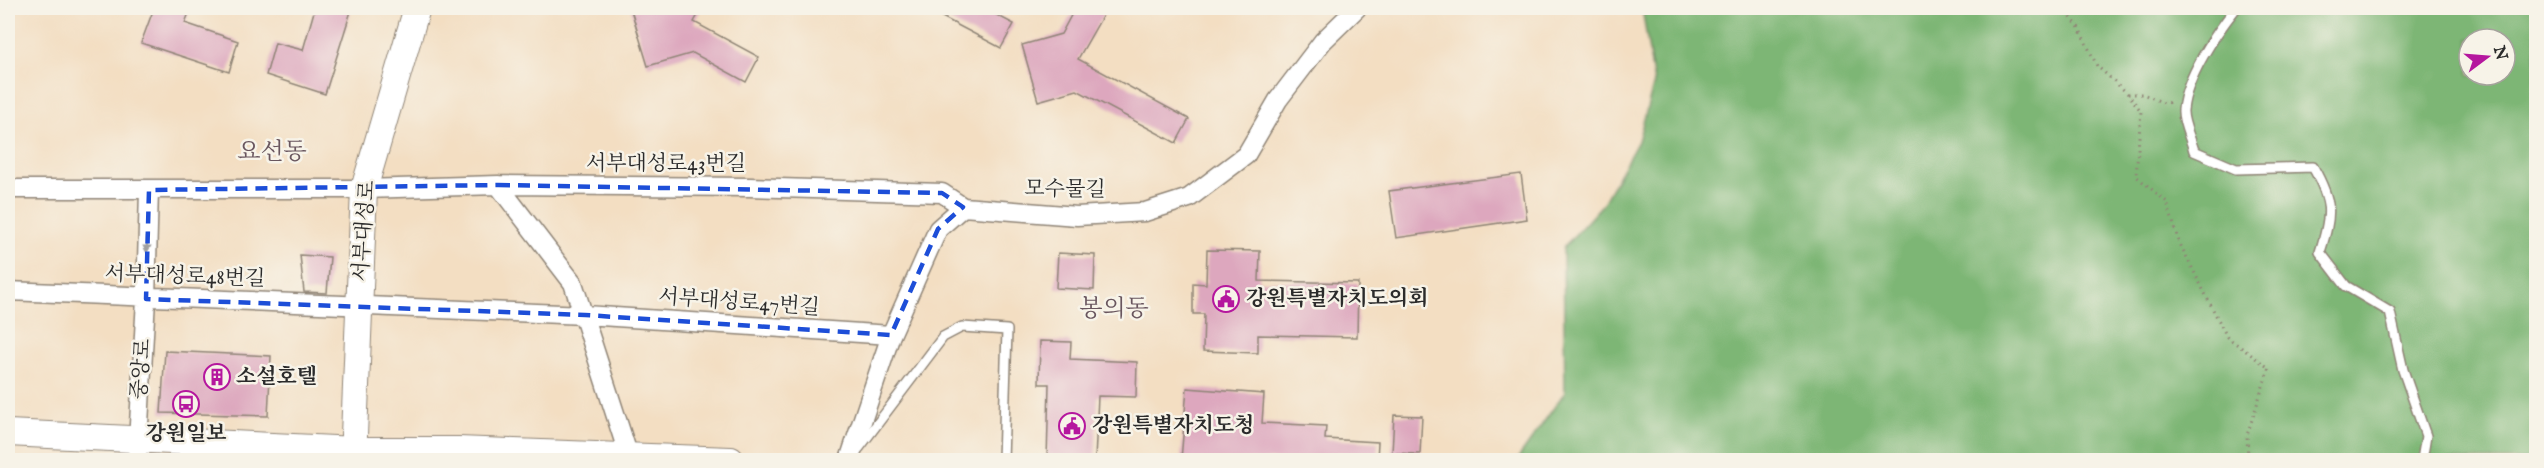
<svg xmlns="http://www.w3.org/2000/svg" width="2544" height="468" font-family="'IM FELL English','Noto Serif KR',serif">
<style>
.forest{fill:#7db674;stroke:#547050;stroke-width:1.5;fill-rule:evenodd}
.building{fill:#dda7be}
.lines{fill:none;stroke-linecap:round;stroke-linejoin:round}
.lane-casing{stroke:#8f8476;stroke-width:12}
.street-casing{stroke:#8f8476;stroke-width:21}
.secondary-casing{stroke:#8f8476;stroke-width:28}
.path{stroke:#8f8476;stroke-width:3;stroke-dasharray:1.5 4.5;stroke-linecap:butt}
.lane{stroke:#fff;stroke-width:9}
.street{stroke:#fff;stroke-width:18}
.secondary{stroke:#fff;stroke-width:26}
.oneway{fill:#a0a0a0}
.marked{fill:none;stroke:#1d4ed8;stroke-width:4.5;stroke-dasharray:12 8;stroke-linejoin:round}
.labels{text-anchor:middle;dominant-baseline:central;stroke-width:5;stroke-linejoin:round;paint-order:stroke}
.street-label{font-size:21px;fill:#2b2b2b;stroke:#f7f3e8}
.poi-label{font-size:21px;font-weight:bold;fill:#2b2b2b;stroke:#f7f3e8;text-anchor:start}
.quarter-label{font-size:24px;fill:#69565e;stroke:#f7f3e8}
</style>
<rect width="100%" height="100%" fill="#f7f3e8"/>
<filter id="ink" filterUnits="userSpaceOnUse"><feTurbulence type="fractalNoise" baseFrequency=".0167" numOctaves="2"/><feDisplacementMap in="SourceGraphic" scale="12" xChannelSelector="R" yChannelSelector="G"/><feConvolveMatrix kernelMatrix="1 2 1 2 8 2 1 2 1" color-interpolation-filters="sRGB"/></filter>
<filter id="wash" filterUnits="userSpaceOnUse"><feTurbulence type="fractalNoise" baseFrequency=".008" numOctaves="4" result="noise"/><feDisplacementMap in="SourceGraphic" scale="24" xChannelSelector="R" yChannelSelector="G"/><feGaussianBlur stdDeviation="1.35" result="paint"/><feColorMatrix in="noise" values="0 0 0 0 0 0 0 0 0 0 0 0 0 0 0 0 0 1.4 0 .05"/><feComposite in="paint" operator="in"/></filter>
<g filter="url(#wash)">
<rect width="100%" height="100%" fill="#f3dec2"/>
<path class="forest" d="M1642,8H2536V460H1517L1565,392L1563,248L1602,205L1638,141L1654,83ZM2469,39H2505V75H2469Z"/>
<g id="blocks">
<path class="building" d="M154,8H191L185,23L238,41L229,72L141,43Z
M315,8H352L325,94L266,75L275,43L303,50Z
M640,8H702L694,22L759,57L746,82L693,53L648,66L631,10Z
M925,8H983L1014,24L1001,48Z
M1075,8H1107L1078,59L1189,119L1176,143L1077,90L1038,101L1022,45L1061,34Z
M1521,174L1527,219L1396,238L1389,191Z
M1207,250L1260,251L1259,281L1358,283L1357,337L1258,335V353L1203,351L1204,314H1193V283L1206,284Z
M1058,253L1095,255L1094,290L1056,288Z
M300,255L330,257L327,293L304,292Z
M1040,341L1071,342L1070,359L1137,362L1136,397L1098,396L1095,460H1047L1049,384H1039Z
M165,351L271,356L268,416L161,413Z
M1187,388L1264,394L1262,423L1326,426L1325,439L1378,442L1377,460H1181Z
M1394,415L1422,416L1420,454L1392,453Z"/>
</g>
</g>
<g filter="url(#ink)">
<use href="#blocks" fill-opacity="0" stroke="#8f8476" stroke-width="1.5"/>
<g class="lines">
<defs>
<path id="lane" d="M2236,8C2216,33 2186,77 2183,110C2182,122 2191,139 2194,151L2236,169L2313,167C2333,202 2332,214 2320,252L2346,286L2390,312L2403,370L2426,436L2422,460
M859,448L943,337L962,327L1007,330L1003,460"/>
<path id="street" d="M498,185L573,283L630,460
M8,189H364L498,185L750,187L942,193L963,207
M8,291L585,315L891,335
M137,460L146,299L149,190
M849,460L891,335L938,229L963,207L1077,216L1145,212L1189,198L1246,155L1278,100L1323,41L1357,8"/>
<path id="secondary" d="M8,433L355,450H458L731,460
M353,460L364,189L417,8"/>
</defs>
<use href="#lane" class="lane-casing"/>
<use href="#street" class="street-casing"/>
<use href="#secondary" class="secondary-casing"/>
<path class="path" d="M2063,8L2078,26L2097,66L2128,94L2141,111L2136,176L2167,202L2179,242L2227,337L2269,368L2247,435L2248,460
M2128,94H2143L2166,104L2172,100"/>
<use href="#lane" class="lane"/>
<use href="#street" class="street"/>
<use href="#secondary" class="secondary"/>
</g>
<defs><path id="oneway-solid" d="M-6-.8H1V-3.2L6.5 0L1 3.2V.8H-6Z" transform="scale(1.5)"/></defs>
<use class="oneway" href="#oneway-solid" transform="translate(147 244) rotate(91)"/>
</g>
<path class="marked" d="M498,185L942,193L963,207L938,229L891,335L585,315L146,299L149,190Z"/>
<defs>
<symbol id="civic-ring" viewBox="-11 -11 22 22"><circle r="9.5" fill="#f7f3e8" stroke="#b5179e" stroke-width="1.5"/><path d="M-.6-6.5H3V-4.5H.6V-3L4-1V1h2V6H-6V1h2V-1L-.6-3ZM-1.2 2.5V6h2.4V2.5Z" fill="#b5179e"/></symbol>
<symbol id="building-ring" viewBox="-11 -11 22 22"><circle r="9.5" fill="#f7f3e8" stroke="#b5179e" stroke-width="1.5"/><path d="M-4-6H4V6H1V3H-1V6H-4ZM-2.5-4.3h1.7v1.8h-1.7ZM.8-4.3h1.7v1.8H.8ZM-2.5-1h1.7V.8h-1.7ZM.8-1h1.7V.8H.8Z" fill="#b5179e"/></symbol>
<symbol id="bus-ring" viewBox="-11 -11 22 22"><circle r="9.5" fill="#f7f3e8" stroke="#b5179e" stroke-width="1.5"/><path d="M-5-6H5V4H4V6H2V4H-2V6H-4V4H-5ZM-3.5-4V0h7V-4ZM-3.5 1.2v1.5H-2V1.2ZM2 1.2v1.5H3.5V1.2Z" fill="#b5179e"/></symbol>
</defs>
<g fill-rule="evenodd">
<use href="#civic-ring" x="1211" y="284" width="30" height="30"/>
<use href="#building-ring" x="202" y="362" width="30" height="30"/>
<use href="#bus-ring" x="171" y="389" width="30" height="30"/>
<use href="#civic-ring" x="1057" y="411" width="30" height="30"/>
</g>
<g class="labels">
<g class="street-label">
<text x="666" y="164">서부대성로43번길</text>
<text transform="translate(1065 190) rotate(1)">모수물길</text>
<text transform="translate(365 231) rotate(-86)">서부대성로</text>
<text transform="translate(185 277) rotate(2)">서부대성로48번길</text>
<text transform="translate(739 303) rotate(4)">서부대성로47번길</text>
<text transform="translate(142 369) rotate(-86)">중앙로</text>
</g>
<g class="poi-label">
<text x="1246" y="299">강원특별자치도의회</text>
<text x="236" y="377">소설호텔</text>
<text x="1092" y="426">강원특별자치도청</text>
<text x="186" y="434" text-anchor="middle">강원일보</text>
</g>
<g class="quarter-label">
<text x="272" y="152">요선동</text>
<text x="1114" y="309">봉의동</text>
</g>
</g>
<rect width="2544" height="468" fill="none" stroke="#f7f3e8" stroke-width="30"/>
<g transform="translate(2487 57) rotate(74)"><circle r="28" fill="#f7f3e8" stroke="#a5a39c" stroke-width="1.5"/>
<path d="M0-4.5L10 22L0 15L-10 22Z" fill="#b5179e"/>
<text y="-9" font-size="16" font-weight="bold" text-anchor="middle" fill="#2b2b2b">N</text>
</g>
</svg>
